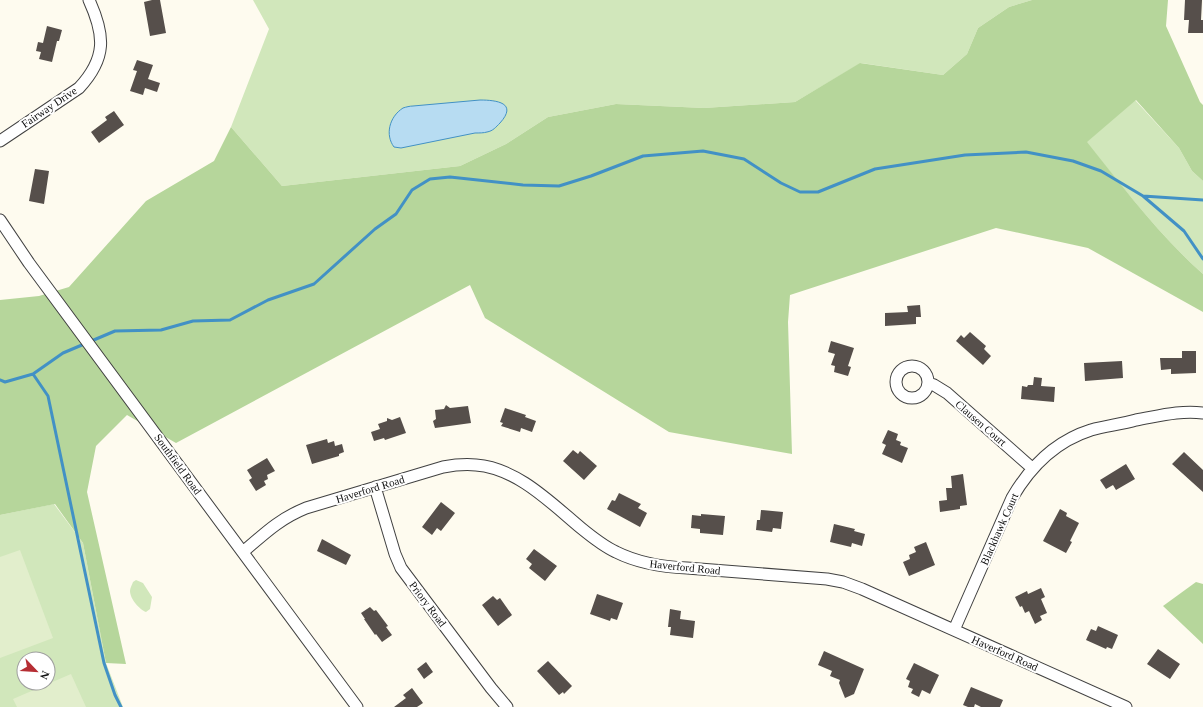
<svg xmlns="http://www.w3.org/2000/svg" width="1203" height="707" font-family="Georgia,serif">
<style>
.green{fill:#d1e7bb;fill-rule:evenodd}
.forest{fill:#b6d69b}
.pitch{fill:#e2eecc}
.water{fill:#b7dcf2;stroke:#4291c5}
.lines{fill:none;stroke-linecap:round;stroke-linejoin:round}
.stream{stroke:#4291c5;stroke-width:3}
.building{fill:#564f4b}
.minor-casing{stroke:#414141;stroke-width:13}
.minor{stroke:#fff;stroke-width:11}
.labels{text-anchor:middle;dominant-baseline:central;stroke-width:4;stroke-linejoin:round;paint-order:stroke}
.street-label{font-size:11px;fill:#0e0e0e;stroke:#fff}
</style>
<rect width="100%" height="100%" fill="#fefbef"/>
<path class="green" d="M253,0H1032L1009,7L978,28L967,54L943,75L861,63L795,102L704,108L616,104L548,117L506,144L460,166L282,186L231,127L269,29Z
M1135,100L1179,148L1192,171L1203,181V274C1159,235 1123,187 1086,142Z
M54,504L83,543L106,663L123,707H0V515ZM24,659H48V683H24Z
M136,580L143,583L152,597L150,609L146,612C140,610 130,599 130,591C130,588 132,585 133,582Z"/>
<path class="forest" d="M1032,0H1168L1166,26L1200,102L1203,105V181L1192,171L1179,148L1136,100L1087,142C1123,187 1159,235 1203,274V312L1088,248L996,228L790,295L788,322L792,454L669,432L485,318L470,285L176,443L127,415L96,446L87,492L126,664L106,663L83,543L55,504L0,515V300L39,296L69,287L146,201L214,161L231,127L282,186L460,166L506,144L548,117L616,104L704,108L795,102L860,63L943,75L967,54L978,28L1009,7Z
M1196,582L1203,584V644L1163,606Z"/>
<path class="pitch" d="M20,550L53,638L0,658V557Z
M71,674L86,707H17L13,699Z"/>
<path class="water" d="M480,100C497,100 518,103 500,123C496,127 493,131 487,132C484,133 479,133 475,133L401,148L394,147C385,135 389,117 403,108C406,107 410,106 413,106Z"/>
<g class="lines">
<path class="stream" d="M1143,196L1203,200
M33,374L48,396L104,663L115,695L121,707
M0,380L5,382L33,374L63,353L115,331L161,330L193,321L230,320L268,300L314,284L375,229L396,214L412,190L430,179L450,177L523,185L559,186L591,176L643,156L703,151L744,159L781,183L800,192H818L875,169L965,155L1026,152L1073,161L1101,171L1143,196L1184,231L1203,259"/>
</g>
<path class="building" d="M152,0H160L166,33L150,36L144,2Z
M1185,0H1202L1201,20H1203V33H1188L1189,20H1184Z
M47,26L62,30L59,41H57L52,62L39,59L41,52L36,51L38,42L43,43Z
M137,60L153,65L148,79L160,83L157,92L145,88L143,95L130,91L137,71L133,70Z
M114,111L124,125L99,143L91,132L107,120L105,117Z
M35,169L49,171L44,204L29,201Z
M920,305L921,317H916V324L885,326V313L908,312L907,306Z
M970,332L986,346L984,349L991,356L983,365L956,341L961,335L964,338Z
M831,341L854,348L848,366L851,367L848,376L834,372L835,366L831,365L835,354L828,352Z
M1182,351H1196V373L1171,374V369L1161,370L1160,358H1182Z
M1122,361L1123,378L1085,381L1084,363Z
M1034,377L1042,378L1041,386L1055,387L1054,402L1021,399L1022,386L1027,387L1028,385H1033Z
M446,405L450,408L468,406L471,423L435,428L433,421L436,419L435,410L444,409Z
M505,408L526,415L525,417L536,421L532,432L521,428L520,432L501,426L503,423L500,422Z
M400,417L406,433L385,440L384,438L374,441L371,432L380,429L378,424L387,421V418L392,420Z
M888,430L898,434L896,440L901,442L900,445L908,448L902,463L882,454L886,445L882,443Z
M327,439L328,443L334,441L335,446L342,444L344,452L339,454V456L312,464L306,445Z
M573,450L578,454L580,451L597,466L584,480L563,461Z
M1184,452L1203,470V492L1172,464Z
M267,458L275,471L267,475L268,479L264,481L266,485L256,491L249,480L252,478L247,470Z
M1126,464L1135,479L1116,490L1113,485L1106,489L1100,480Z
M963,474L967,505L960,506V509L940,512L939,501L947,500L946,488H952L951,476Z
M619,493L641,504L638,508L647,513L640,527L607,509L612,500L615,501Z
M441,502L455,513L441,531L437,528L432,535L422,527Z
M1060,509L1067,513L1066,516L1079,523L1070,541L1072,542L1066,553L1043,541Z
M761,510L783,512L781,529L773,528L772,532L756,530L757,520H760Z
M701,514L725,516L723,535L700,533V529L691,528L692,515L701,516Z
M834,524L855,529L854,531L865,534L862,546L852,543L851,547L830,542Z
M322,539L351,555L346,565L317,551Z
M926,542L935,565L909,576L903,562L910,559L909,555L916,552L914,547Z
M534,549L557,566L545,581L529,568L532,564L526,559Z
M1041,588L1045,597L1041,599L1047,613L1040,616L1042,620L1035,624L1029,611L1025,613L1022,606L1020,607L1015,597L1027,591L1028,594Z
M597,594L623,603L617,620L611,618L610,621L590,614Z
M493,596L497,600L500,598L512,615L498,626L482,605Z
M370,607L374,611L376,610L388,626L386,627L392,635L382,642L376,634L375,635L364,619H365L361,613Z
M670,609L681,611L680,619L695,621L693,638L670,635L671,627H668Z
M1098,626L1118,635L1112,649L1107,647L1106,649L1086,640L1091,629L1096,631Z
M1158,649L1180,664L1170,679L1147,664Z
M824,651L864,669L854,694L845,698L839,683L840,680L830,676L832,671L818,665Z
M548,661L572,686L564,694L563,692L559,695L537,671Z
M426,662L433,672L424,679L417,669Z
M914,663L939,675L930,694L922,690L919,697L911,693L913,689L908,687L910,681L906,679Z
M971,687L1003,700L1000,707H981L975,704L974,707H968L963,705Z
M412,688L423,703L417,707H394L406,698L403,695Z"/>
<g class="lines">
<defs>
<path id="minor" d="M0,141L79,88C107,58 105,35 89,0
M0,220L29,263L357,707
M896 382a16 16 0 1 1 32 0a16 16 0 1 1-32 0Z
M928,383L934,385L947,393L1032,468
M375,487L395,554L401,568L491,688L507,707
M243,552C264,534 279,519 306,508L443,467C454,465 465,464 476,465C517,468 551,503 581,528C592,537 603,546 616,552C638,563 662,567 687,568L827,579L843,582L862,589L1126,707
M954,630L1012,498C1030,467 1056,441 1091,430C1106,426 1122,424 1136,420C1159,416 1180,410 1203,413"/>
</defs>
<use href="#minor" class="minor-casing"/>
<use href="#minor" class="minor"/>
</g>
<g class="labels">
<g class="street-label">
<text transform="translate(49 107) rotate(-34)">Fairway Drive</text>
<text transform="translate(981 423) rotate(41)">Clausen Court</text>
<text transform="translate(178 464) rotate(54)">Southfield Road</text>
<text transform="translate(370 489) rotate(-17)">Haverford Road</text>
<text transform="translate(999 529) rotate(-66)">Blackhawk Court</text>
<text transform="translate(685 567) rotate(6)">Haverford Road</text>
<text transform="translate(428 604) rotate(53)">Priory Road</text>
<text transform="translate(1005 653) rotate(24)">Haverford Road</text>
</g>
</g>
<g transform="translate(36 671) rotate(115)"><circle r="19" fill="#ffffff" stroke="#9f9f9f"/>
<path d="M0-3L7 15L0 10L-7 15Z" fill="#b62e34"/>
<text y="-6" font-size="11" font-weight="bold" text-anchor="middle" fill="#0e0e0e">N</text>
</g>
</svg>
